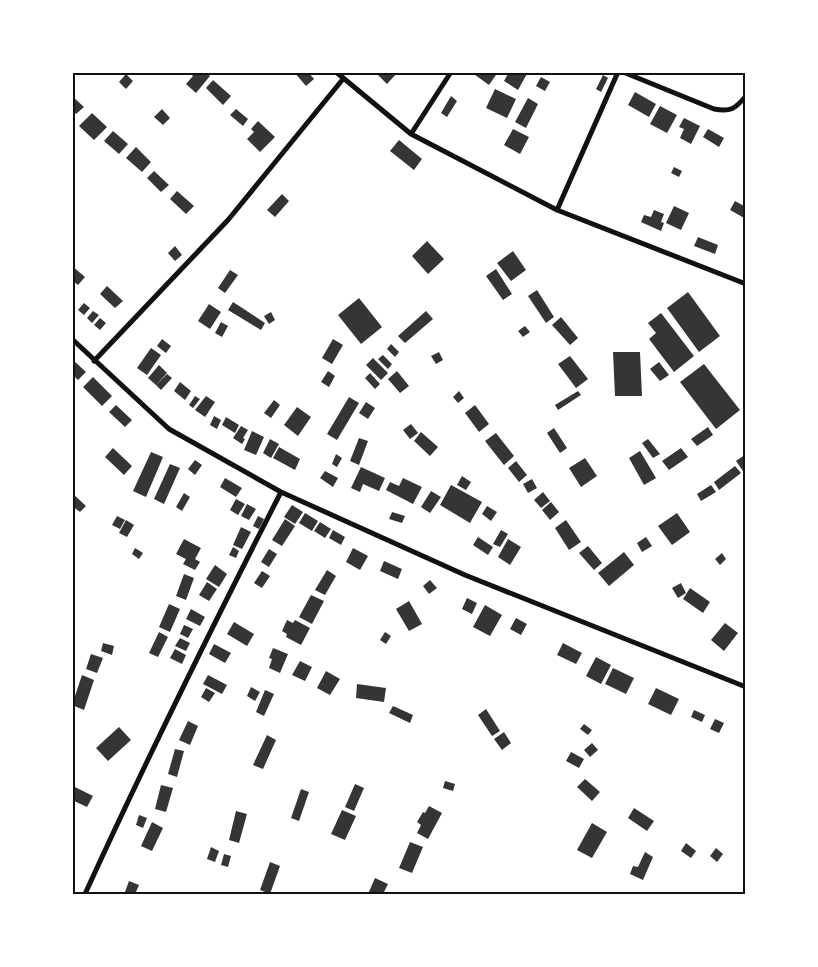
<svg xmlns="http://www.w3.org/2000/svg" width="818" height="967" font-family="'IBM Plex Serif',serif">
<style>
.building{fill:#353535}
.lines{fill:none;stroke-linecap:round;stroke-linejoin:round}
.minor{stroke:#111;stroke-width:5}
.neatline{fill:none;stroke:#111;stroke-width:2}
</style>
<rect width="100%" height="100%" fill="#fff"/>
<path class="building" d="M189,72H207L210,76L196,93L186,84L193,76Z
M294,72H308L314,79L306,86Z
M375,72H398L387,84Z
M471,72H498L489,85Z
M509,72H528L518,90L504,81Z
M126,74L133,81L126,89L119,82Z
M603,75L608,78L601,92L596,89Z
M541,77L550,82L545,91L536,86Z
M213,80L231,96L223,105L206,88Z
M495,89L516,99L507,118L486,108Z
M635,92L656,104L649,117L628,105Z
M72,96L84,107L76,114L72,110Z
M451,96L457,101L447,117L441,113Z
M528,98L538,104L526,128L515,122Z
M660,106L677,115L667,133L650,124Z
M162,109L170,118L163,125L154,117Z
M236,109L248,119L243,126L230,115Z
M92,113L107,127L94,140L79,126Z
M684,118L700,126L691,144L680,138L684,129L679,127Z
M258,121L275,137L260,152L247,139L254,132L251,129Z
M513,129L529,137L520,154L504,145Z
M708,129L724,138L719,147L703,137Z
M113,131L128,144L119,154L104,141Z
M399,140L422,159L414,170L390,151Z
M136,147L151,162L142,172L126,158Z
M674,167L682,171L679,177L671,173Z
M154,171L169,185L161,192L147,178Z
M177,191L194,206L186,214L170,199Z
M282,194L289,201L275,217L267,210Z
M735,201L746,207V219L730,210Z
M674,206L689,213L681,230L666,223Z
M654,210L664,214L661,222L664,223L661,231L641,222L644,215L651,217Z
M698,237L718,245L715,254L694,246Z
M427,241L444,259L428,274L412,256Z
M175,246L182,255L175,261L168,253Z
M513,251L526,270L511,281L497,263Z
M72,266L85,277L78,285L72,280Z
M496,269L512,294L503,300L486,276Z
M230,270L238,275L225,293L218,288Z
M107,286L123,301L115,308L100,294Z
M537,290L554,317L546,323L528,296Z
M688,292L720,336L699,352L667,308Z
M359,298L382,327L361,344L338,315Z
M233,302L265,323L261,330L228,310Z
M84,303L90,308L84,315L78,310Z
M209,304L221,312L210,329L198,321Z
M93,311L99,315L92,323L87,318Z
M426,311L433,319L405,343L398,336Z
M271,312L275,320L269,324L264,316Z
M661,313L694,356L674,372L649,339L656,333L648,323Z
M561,317L578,338L570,345L552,325Z
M100,318L106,323L100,330L94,325Z
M221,322L228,326L222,337L215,333Z
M525,326L530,332L523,337L518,331Z
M162,339L171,346L166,353L157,346Z
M333,339L343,345L332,364L322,358Z
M391,344L399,352L395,357L387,349Z
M151,348L161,355L147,375L137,368Z
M439,352L443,360L436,364L431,356Z
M613,352H640L642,396H615Z
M383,355L392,364L388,369L378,359Z
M570,356L588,379L576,388L558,364Z
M373,358L388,373L381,380L366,365Z
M72,359L86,372L78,380L72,374Z
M659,362L669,375L660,381L650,369Z
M704,364L740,410L716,429L680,382Z
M159,365L167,373L156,385L148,378Z
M328,371L335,376L329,387L321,382Z
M397,371L409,386L400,393L388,379Z
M370,373L380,384L375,389L365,378Z
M167,374L172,378L161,390L156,385Z
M93,377L112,396L102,406L83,387Z
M180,382L191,391L185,400L174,391Z
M459,391L464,398L458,403L453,397Z
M578,391L581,395L558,410L555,405Z
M195,396L200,399L193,408L189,405Z
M206,396L215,402L205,417L195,410Z
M349,397L359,403L337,440L327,434Z
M274,400L280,405L271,418L264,413Z
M366,402L375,408L368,419L359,413Z
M116,405L132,420L125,427L109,412Z
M475,405L489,424L479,432L465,413Z
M297,407L311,417L298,436L284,425Z
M214,416L221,420L217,429L210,425Z
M226,417L239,425L235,433L222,425Z
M411,424L418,433L410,439L403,430Z
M241,426L248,430L243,438L245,439L242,444L233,438Z
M708,427L713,435L697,446L691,439Z
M554,428L567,448L560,453L547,433Z
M252,431L264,437L256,455L244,450Z
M421,432L438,447L430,456L414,441Z
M496,433L514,456L504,465L485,441Z
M359,438L368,441L359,465L350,461Z
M270,439L279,444L271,458L263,453Z
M648,439L660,454L653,458L642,443Z
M279,447L300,459L295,470L273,458Z
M113,448L132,466L124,475L105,457Z
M681,448L688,457L669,470L662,461Z
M640,451L656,478L644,485L629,458Z
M151,452L163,457L146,497L133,491Z
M336,454L342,458L337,467L332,464Z
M746,454V469L743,471L736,461Z
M585,458L597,476L581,487L569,468Z
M195,460L202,465L195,475L188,469Z
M516,461L527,475L519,482L508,468Z
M170,464L180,468L164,504L154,499Z
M735,466L741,473L719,490L714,482Z
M361,467L385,478L379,491L363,484L360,492L351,488Z
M325,471L338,478L333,487L320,478Z
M462,476L471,482L466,490L457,485Z
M225,478L242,488L236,497L220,487Z
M403,478L422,487L413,504L386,490L390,482L399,486Z
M532,479L537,488L528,493L523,484Z
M451,485L482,502L470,523L440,505Z
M711,485L716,492L701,501L697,494Z
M431,491L441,497L430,513L421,507Z
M543,492L550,501L541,508L534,500Z
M72,493L86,506L80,512L72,506Z
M184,493L190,497L182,511L176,507Z
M236,499L245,504L238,515L230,510Z
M551,502L559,512L550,520L542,510Z
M247,504L256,509L249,520L241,516Z
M292,505L303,512L295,524L284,517Z
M487,506L497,512L491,521L482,514Z
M392,512L405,516L402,523L389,519Z
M305,513L318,521L312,531L299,523Z
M677,513L690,532L672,545L658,526Z
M117,516L125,520L120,529L112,525Z
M258,516L264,519L259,529L253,526Z
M285,519L295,526L282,546L272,540Z
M126,520L134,525L127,537L119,533Z
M566,520L581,542L569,550L555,528Z
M320,522L331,529L325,538L314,531Z
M241,527L251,532L242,549L233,545Z
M333,530L345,537L341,545L329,538Z
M501,530L508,534L500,547L493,544Z
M478,537L493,547L488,555L473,545Z
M646,537L652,546L642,552L637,543Z
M184,539L201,548L195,559L200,562L195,570L183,564L186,559L176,554Z
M508,539L521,547L510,565L498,557Z
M588,546L602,563L594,570L579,553Z
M233,547L239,551L236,558L229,555Z
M135,548L143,553L139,559L132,554Z
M353,548L368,556L360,570L346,562Z
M269,549L277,554L269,567L261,562Z
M624,552L634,565L609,586L598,573Z
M722,553L726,559L720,565L715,559Z
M384,561L402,569L398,579L380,571Z
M215,565L227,574L219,587L206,579Z
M327,570L336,576L325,595L315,590Z
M262,571L270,576L262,588L254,583Z
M184,574L194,578L186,600L176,596Z
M430,580L437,588L429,594L423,586Z
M207,582L217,589L209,601L199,595Z
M681,583L686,593L678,598L672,588Z
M690,588L710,602L703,613L683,599Z
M311,595L324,601L312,624L299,617Z
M467,598L477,603L472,614L462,609Z
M409,601L422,624L409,631L396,609Z
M169,604L180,609L170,632L159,627Z
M485,605L502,615L490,636L473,627Z
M191,609L205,617L200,626L186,619Z
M516,618L527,624L521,635L510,629Z
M287,620L293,623L295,620L310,628L301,645L286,637L287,634L282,631Z
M234,622L254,634L247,646L227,634Z
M725,623L738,633L724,651L711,640Z
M184,625L193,629L188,638L180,634Z
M159,632L168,637L158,657L149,653Z
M385,632L391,636L386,644L380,640Z
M180,638L190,643L186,651L175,646Z
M103,643L114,646L112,655L101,651Z
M563,643L582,653L576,664L557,655Z
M214,644L231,653L225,663L209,654Z
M273,648L288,654L280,673L269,668L272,659L269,658Z
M175,649L186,655L182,664L170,658Z
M91,654L103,658L97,673L86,669Z
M596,657L611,665L601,684L586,676Z
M300,661L312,667L305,681L292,675Z
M613,668L634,678L626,694L605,684Z
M326,671L340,679L330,695L317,688Z
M82,675L94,680L84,710L72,705Z
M208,675L227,685L222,694L203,684Z
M357,684L386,688L384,702L356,698Z
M251,687L260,692L255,701L247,696Z
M206,688L215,693L209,702L201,697Z
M656,688L679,699L671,715L648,704Z
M265,690L274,694L264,716L256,712Z
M393,706L413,715L410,723L389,713Z
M486,709L500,731L492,736L478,715Z
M694,710L705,715L702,722L691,717Z
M715,719L724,723L719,733L710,729Z
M188,721L198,726L190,745L179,740Z
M584,724L592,730L588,735L580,729Z
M119,727L131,740L108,761L96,748Z
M504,732L511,743L502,750L494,739Z
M267,735L276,740L263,769L253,765Z
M592,743L598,750L590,757L584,750Z
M175,749L184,751L177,777L168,774Z
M571,752L584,759L579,768L566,761Z
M585,779L600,792L592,801L577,787Z
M445,781L455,784L453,791L443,788Z
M355,784L364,788L354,811L345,807Z
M161,785L173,788L166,812L155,809Z
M75,787L93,796L87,807L72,800V793Z
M301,789L309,792L299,821L291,818Z
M429,806L442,813L428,839L417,833L421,825L417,822L423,812L425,813Z
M634,808L654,821L647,831L628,818Z
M342,810L356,816L345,840L331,834Z
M236,811L247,814L239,843L229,840Z
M139,815L147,818L143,828L136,825Z
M152,822L163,828L152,851L141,846Z
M592,823L607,832L592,858L577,850Z
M410,842L423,847L412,873L399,868Z
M686,843L696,851L691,858L681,851Z
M211,847L219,851L215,862L207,859Z
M716,848L723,854L717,862L710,856Z
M645,852L653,857L643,880L630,874L633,866L638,867Z
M224,854L231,856L228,867L221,865Z
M270,862L280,866L270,894L260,890Z
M375,878L388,884L383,894H368Z
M129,881L139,885L135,894L125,892Z"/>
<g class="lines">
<path class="minor" d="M336,72L411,134L557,210L746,284
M623,72L714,109C731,112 735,109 746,96
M411,134L451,72
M557,210L618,72
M72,339L169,429L281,492L465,575L746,687
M94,361L228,220L343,79
M85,894C147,758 213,625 281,492"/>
</g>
<rect width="818" height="967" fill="none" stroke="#ffffff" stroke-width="148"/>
<rect x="74" y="74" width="670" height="819" class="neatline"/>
</svg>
